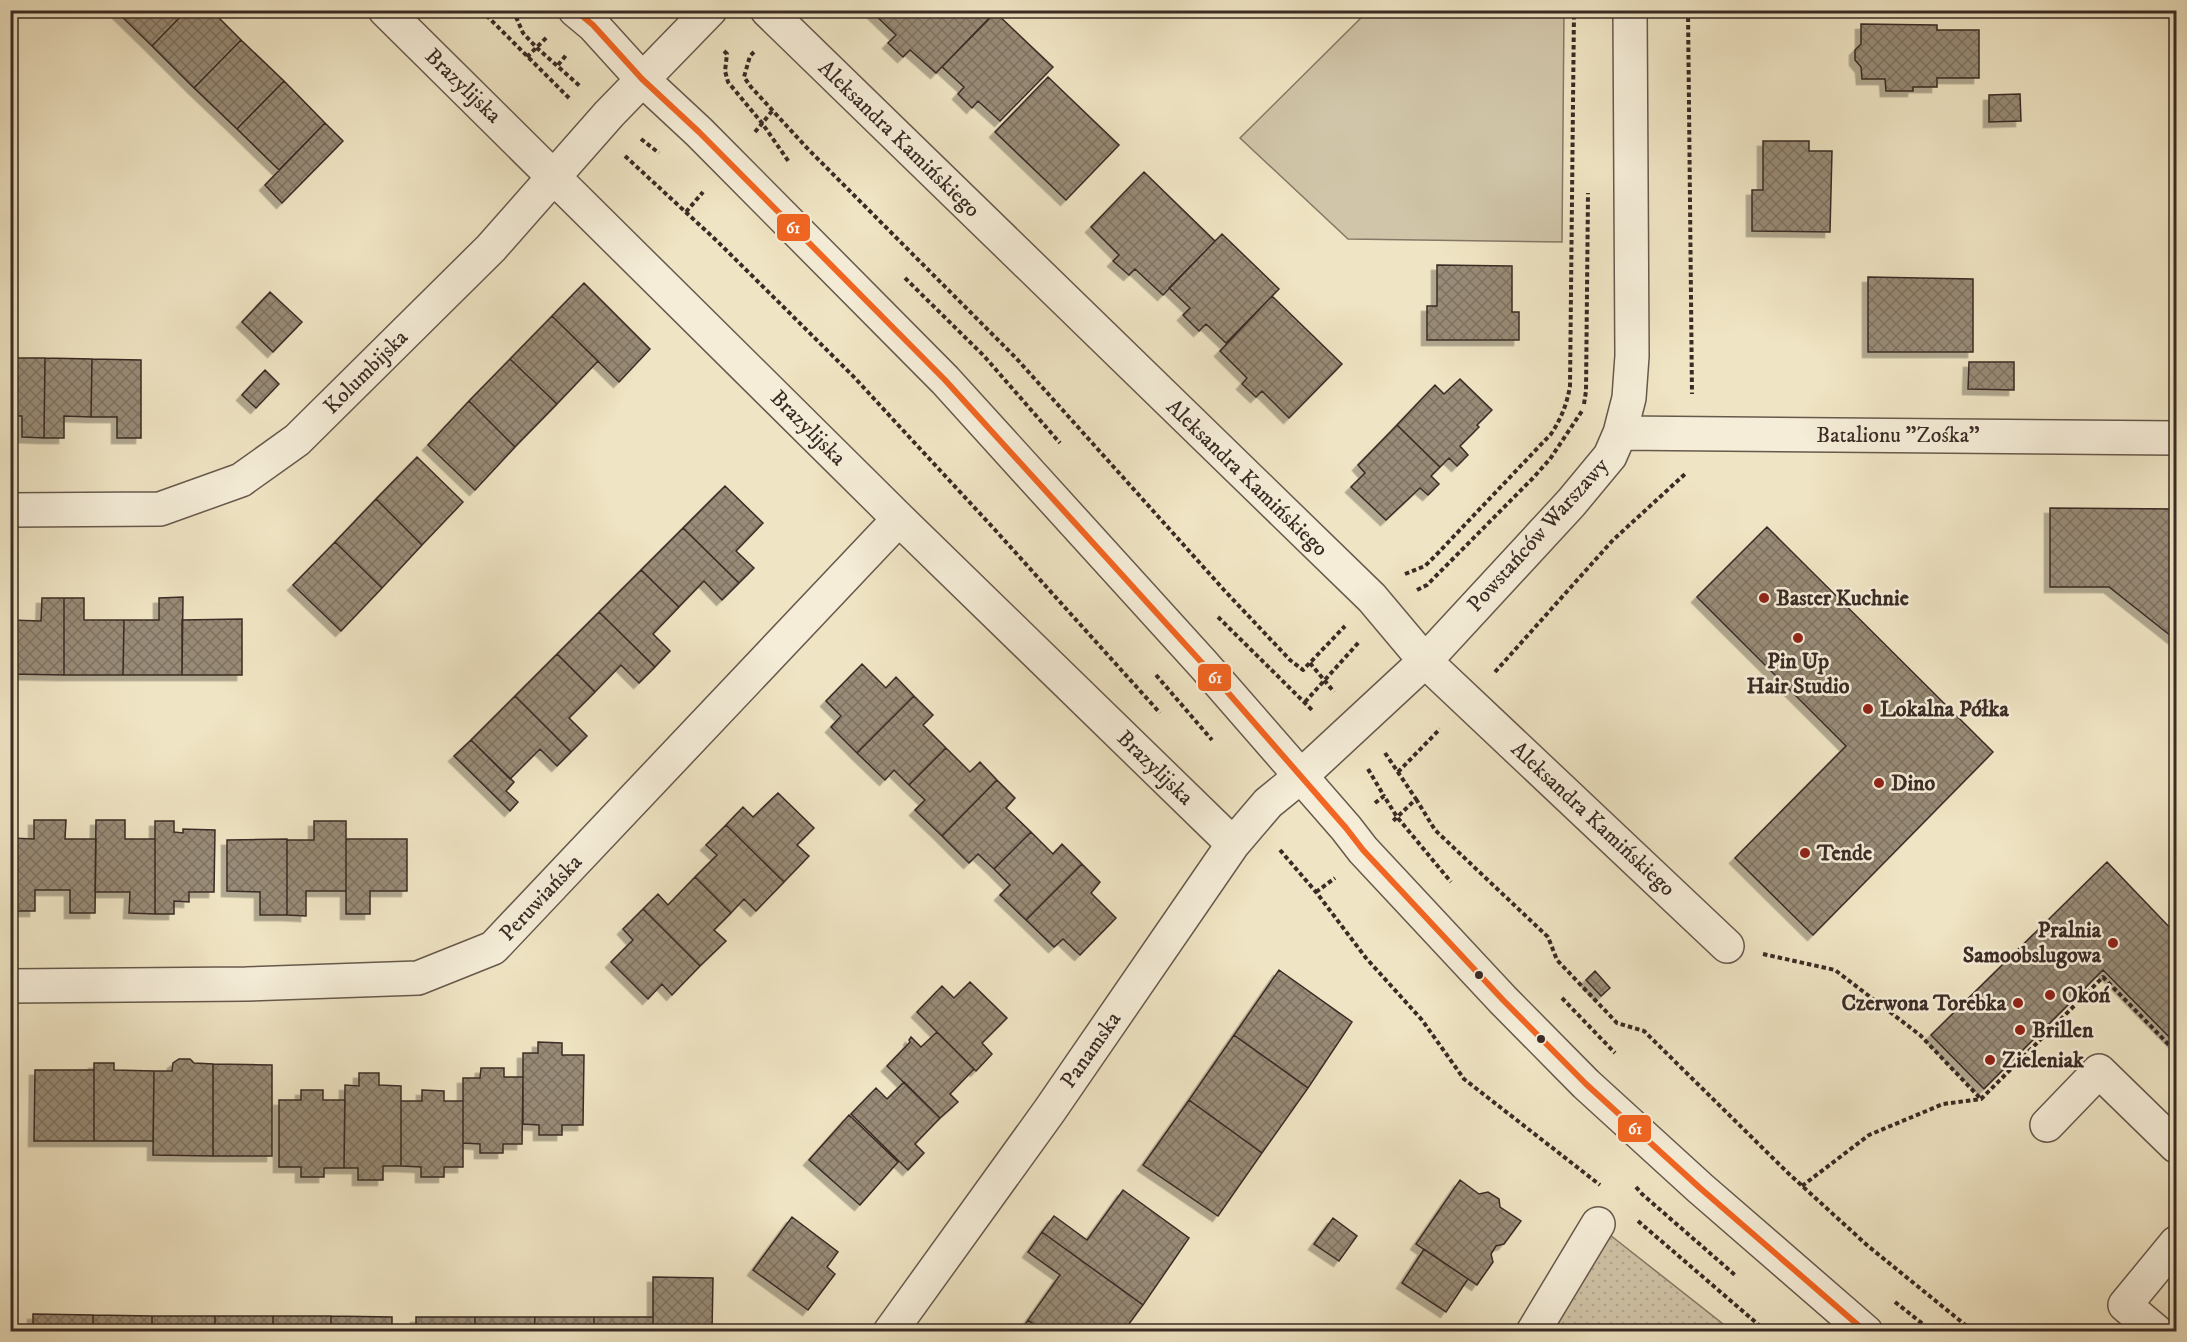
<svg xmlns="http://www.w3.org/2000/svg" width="2187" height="1342" font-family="'IM FELL DW Pica',serif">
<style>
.green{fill:#d0c5a8;stroke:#857866;stroke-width:1.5}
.garden{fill:url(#garden-dots);stroke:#857866;stroke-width:1.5}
.building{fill:url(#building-cross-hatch);stroke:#3a2b25;stroke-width:1.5;filter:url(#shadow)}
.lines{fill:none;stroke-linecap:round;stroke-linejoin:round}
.minor-casing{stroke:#67594c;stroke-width:36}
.path{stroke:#3a2b25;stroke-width:4;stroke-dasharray:4.5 3;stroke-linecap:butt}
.minor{stroke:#f5edd8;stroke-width:33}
.bus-1-casing{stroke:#f5edd8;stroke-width:10}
.bus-1{stroke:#f26522;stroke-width:6}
.poi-dot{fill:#8f2418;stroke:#f5edd8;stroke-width:2}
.bus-dot{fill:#3a2b25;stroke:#f5edd8;stroke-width:2}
.labels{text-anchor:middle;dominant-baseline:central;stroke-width:5;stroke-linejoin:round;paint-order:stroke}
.street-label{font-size:22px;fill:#3a2b25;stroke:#f5edd8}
.poi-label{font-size:22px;font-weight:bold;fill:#3a2b25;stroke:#f5edd8;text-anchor:start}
.line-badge{stroke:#f5edd8;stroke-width:2}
.badge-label{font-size:16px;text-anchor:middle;font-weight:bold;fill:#fff}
</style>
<defs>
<pattern id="garden-dots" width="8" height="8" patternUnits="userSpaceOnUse" patternTransform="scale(1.5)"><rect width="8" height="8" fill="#d0c5a8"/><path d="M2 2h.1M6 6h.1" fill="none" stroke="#b3a990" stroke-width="1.8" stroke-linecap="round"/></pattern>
<pattern id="building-cross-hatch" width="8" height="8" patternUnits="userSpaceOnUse" patternTransform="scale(1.5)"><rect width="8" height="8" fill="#988b77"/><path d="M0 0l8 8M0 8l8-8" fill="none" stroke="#7d7261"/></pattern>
<filter id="shadow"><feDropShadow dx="-5.5" dy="5.5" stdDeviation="0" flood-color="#0004"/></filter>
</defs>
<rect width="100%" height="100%" fill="#efe4c3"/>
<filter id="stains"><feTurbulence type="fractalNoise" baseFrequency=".00333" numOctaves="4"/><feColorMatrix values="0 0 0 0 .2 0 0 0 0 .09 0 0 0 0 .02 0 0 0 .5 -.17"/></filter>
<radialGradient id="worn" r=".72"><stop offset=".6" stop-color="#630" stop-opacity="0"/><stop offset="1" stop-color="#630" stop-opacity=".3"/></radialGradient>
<path class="green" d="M1368,11H1564L1562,242L1348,239L1240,138Z"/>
<path class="garden" d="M1610,1235L1732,1331L1549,1332Z"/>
<path class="building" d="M115,10H187L152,46Z
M187,10H211L241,40L194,88L152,46Z
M870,10H981L989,19L936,73L910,50L903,57L888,43L896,35Z
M995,12L1053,67L1000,121L978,101L972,108L958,94L964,87L942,67Z
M1861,24L1937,25V30H1979V78H1937V87H1913V91H1886L1885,79H1862L1861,67L1855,60V50L1861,44Z
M241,40L284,81L237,129L194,88Z
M1048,77L1119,145L1066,200L995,132Z
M284,81L325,123L279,170L237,129Z
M2020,94L2021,121L1989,122V95Z
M325,123L343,141L282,203L265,185Z
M1763,141H1809V151H1832L1830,232L1752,231V190H1763Z
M1144,172L1215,241L1163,295L1135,269L1129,275L1113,261L1119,255L1091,227Z
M1222,234L1279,289L1226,343L1206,324L1199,331L1183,315L1190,308L1169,288Z
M1437,265L1512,266V312H1519V340H1427V306H1437Z
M1868,277L1973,279V352H1868Z
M584,283L650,349L619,382L552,316Z
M270,292L302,322L273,352L242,322Z
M1272,296L1342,364L1289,418L1262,391L1256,397L1242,384L1247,378L1220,351Z
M552,316L598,361L557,404L510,359Z
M10,358H45L44,438L22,437V416H10Z
M45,358L92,359L91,417L64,416V438H44Z
M92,359L141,360V438H117V417H91Z
M510,359L557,404L515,447L469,401Z
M1969,362H2014V390L1968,389Z
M265,370L279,384L256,408L242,395Z
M1460,379L1492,410L1477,425L1479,427L1460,446L1468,455L1457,466L1449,458L1440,467L1397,425L1435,385L1444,394Z
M469,401L515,447L475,490L428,445Z
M1397,425L1440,467L1431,476L1439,484L1428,495L1420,488L1386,520L1351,487L1365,473L1358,465Z
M417,457L463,502L422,545L376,499Z
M725,486L763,523L736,551L754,568L739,583L683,528Z
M376,499L422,545L382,588L335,542Z
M2050,508L2176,509V640L2109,587H2050Z
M1767,527L1993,752L1813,935L1735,858L1846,746L1697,597Z
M683,528L739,583L722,600L704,581L679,607L641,570Z
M335,542L382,588L341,631L293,585Z
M641,570L679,607L653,634L670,651L655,667L599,612Z
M183,597L182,675H123L124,620H159V598Z
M42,598H64V675L10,674V620L41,621Z
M64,598H84V620H124L123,675H64Z
M599,612L655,667L639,683L621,665L595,692L557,654Z
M242,619V675H182V620Z
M557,654L595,692L569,718L587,736L571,752L515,696Z
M862,664L886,688L896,677L914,696L857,753L831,727L841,716L826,701Z
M515,696L571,752L557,766L540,749L510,779L471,740Z
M914,696L933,715L923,725L946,748L909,785L894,770L885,780L857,753Z
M471,740L514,782L506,791L518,802L510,811L454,756Z
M946,748L970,772L980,762L997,780L942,836L915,810L925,800L909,785Z
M997,780L1015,798L1006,808L1031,832L994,869L978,854L969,863L942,836Z
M778,793L814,828L797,845L809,856L784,882L726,825L743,807L753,817Z
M34,820H66L65,839H96L95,913H70V890H35V911H10V838L34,839Z
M96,820H125V839H155V914L129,913L130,892H95Z
M155,821H174V832L183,833V829L215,830L214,892H189V902L174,901V914H155Z
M314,821H346V891H306V916L287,915V840H314Z
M726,825L784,882L756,911L744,899L731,913L695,877L717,855L706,845Z
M1031,832L1053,854L1062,844L1082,864L1026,920L1000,895L1010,885L994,869Z
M287,839V915H260V892L227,891V840Z
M346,839H407V891H370V914H346Z
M2107,862L2176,934V1044L2103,970L1984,1089L1931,1035Z
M1082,864L1100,882L1091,893L1116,918L1080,955L1063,939L1054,947L1026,920Z
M695,877L731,913L714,930L726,941L700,966L643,909L658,894L668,905Z
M643,909L700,966L672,995L662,984L648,999L611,962L633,940L623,929Z
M1279,970L1352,1022L1308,1088L1234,1035Z
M1595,971L1610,988L1601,996L1586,980Z
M970,982L1007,1018L982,1043L992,1054L976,1071L917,1012L942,986L954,998Z
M937,1032L974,1069L950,1094L958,1102L940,1118L887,1066L910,1042L909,1040L911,1037L921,1047Z
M1234,1035L1308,1088L1262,1153L1189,1100Z
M538,1042L562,1043V1055H584L583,1125H562V1135H539V1125L523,1124V1053H538Z
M179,1059H190L194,1063L213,1064V1156L153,1155L154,1071H172L173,1063Z
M94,1063H114V1070L154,1071L153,1141H94Z
M213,1064L272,1065V1156H213Z
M481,1068H504V1077H523L522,1144H503V1153H480V1144L463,1143V1078H480Z
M35,1070H94V1141H34Z
M359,1073H379V1085L401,1086V1166H383V1180H358V1168H344L345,1085L359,1086Z
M904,1082L940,1118L915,1144L924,1153L908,1170L851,1114L876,1088L887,1099Z
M301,1090H323V1100H345L344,1168H324V1177H301V1167H279V1100H301Z
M422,1090L444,1091V1101H463V1167H444V1177H421V1167L401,1166V1101H422Z
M1189,1100L1262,1153L1218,1216L1143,1165Z
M849,1115L898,1162L860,1205L809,1160Z
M1460,1180L1479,1194L1488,1192L1499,1199L1500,1207L1521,1221L1504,1244L1496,1246L1491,1254L1493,1262L1477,1285L1416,1244Z
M1123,1190L1189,1238L1143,1305L1042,1232L1054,1216L1087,1240Z
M792,1217L838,1252L827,1267L835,1274L808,1310L753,1270Z
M1333,1218L1357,1236L1339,1261L1314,1244Z
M1042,1232L1143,1305L1123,1332H1045L1028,1320L1060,1275L1028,1252Z
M1424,1249L1468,1279L1446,1312L1402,1283Z
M653,1277L713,1278L712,1332H653Z
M33,1314L93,1315V1332H33Z
M93,1315L152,1316V1332H93Z
M152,1316H215V1332H152Z
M215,1316H273V1332H215Z
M273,1316H331V1332H273Z
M331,1316L392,1317V1332H331Z
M416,1317H475V1332H416Z
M475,1317H535L534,1332H475Z
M535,1317H594V1332H534Z
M594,1317H653V1332H594Z
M1028,1320L1045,1332H1020Z"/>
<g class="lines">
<defs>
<path id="minor" d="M385,10L899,519L1233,844
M575,10L593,25L642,79L699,132L945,380L1203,664L1346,828L1363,850L1503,1000L1586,1084L1700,1188L1866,1332
M767,10L1372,598L1425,661L1727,946
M1620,433L2176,438
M10,510L160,509L241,480L297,440L491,248L609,114L710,10
M10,986L246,984L418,978L493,948L899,519
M2047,1125L2099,1071L2176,1146
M890,1332L1050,1110L1233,844L1268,803L1300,777L1425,661L1571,503L1610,456L1620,433L1629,398L1632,356L1630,10
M1533,1332L1598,1224
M2157,1332L2125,1305L2176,1243"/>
</defs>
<use href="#minor" class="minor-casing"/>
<path class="path" d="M481,10L570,99
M513,10L523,33L537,48L581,87
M1688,10L1692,394
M724,51L727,54L725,71L728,82L762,123L789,162
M754,52L750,56L744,77L751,87L807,148L1016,358L1224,590L1290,660L1303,670L1345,626
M527,57L548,36
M558,65L567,54
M755,132L773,110
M641,139L659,153
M625,156L717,241L852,375L997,532L1160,713
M686,212L703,192
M905,278L984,356L1060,443
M1584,404L1586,391L1588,193
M1405,574L1425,566L1438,553L1551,434C1561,419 1567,404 1570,386L1574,10
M1417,590L1427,585L1533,478L1550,459L1582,411
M1218,617L1313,711
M1310,663L1334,692
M1495,672L1613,540L1685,474
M1156,675L1212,740
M1305,702L1359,642
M1385,753L1416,799L1392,822
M1368,769L1384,796
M1398,772L1440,729
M1416,799L1435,830L1548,937L1557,960L1617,1023L1644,1031L1788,1173L1868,1246L1974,1332
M1375,803L1384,796L1397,817L1451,882
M1280,850L1316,892L1366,958L1422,1020L1464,1079L1600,1185
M1316,892L1335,878
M1763,954L1835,970L1920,1035L1981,1099
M1562,998L1615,1053
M1802,1186L1869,1135L1943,1104L1981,1099L2103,977L2176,1052
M1636,1187L1642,1194L1735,1275
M1638,1221L1767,1332
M1895,1302L1933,1332"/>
<use href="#minor" class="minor"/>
<defs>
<path id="bus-1" d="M575,10L593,25L642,79L699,132L945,380L1203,664L1346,828L1363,850L1503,1000L1586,1084L1700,1188L1866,1332"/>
</defs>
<use href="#bus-1" class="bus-1-casing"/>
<use href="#bus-1" class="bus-1"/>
</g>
<g class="poi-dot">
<circle cx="1764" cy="598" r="6"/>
<circle cx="1798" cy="638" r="6"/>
<circle cx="1868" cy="709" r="6"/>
<circle cx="1879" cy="783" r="6"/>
<circle cx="1805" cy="853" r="6"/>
<circle cx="2113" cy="943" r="6"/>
<circle cx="2050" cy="995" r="6"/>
<circle cx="2018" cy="1003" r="6"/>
<circle cx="2020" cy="1030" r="6"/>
<circle cx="1990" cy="1060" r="6"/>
</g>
<g class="bus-dot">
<circle cx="1479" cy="975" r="5"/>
<circle cx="1541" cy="1039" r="5"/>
</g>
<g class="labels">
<g class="street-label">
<text transform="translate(463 86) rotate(44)">Brazylijska</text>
<text transform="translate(899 139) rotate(44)">Aleksandra Kamińskiego</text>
<text transform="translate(366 372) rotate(-45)">Kolumbijska</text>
<text transform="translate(808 428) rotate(45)">Brazylijska</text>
<text x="1898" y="435">Batalionu "Zośka"</text>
<text transform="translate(1247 478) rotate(44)">Aleksandra Kamińskiego</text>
<text transform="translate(1538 535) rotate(-48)">Powstańców Warszawy</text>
<text transform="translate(1155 768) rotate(44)">Brazylijska</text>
<text transform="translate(1593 819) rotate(43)">Aleksandra Kamińskiego</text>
<text transform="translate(541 898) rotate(-47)">Peruwiańska</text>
<text transform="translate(1091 1050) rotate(-55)">Panamska</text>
</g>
<g class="poi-label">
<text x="1776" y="598">Baster Kuchnie</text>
<text x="1798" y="661" text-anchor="middle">Pin Up<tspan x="1798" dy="25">Hair Studio</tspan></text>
<text x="1880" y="709">Lokalna Półka</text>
<text x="1891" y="783">Dino</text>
<text x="1817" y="853">Tende</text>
<text x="2101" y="930" text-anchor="end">Pralnia<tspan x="2101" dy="25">Samoobslugowa</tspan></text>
<text x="2062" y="995">Okoń</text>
<text x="2006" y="1003" text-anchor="end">Czerwona Torebka</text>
<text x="2032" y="1030">Brillen</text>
<text x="2002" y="1060">Zieleniak</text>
</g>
</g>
<g class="line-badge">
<rect x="776" y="213" width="35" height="29" rx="6" fill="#f26522"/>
<rect x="1197" y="663" width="35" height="29" rx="6" fill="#f26522"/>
<rect x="1617" y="1114" width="35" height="29" rx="6" fill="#f26522"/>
</g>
<g class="badge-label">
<text x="793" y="233">61</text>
<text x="1215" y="683">61</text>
<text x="1635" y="1134">61</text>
</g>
<rect width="2187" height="1342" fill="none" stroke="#efe4c3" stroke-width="36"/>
<rect x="12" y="12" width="2163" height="1318" fill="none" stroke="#3a2b25" stroke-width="3"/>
<rect x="18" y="18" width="2151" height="1306" fill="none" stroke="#3a2b25" stroke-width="1.5"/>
<rect width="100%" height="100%" filter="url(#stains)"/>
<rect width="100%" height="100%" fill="url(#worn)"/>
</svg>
